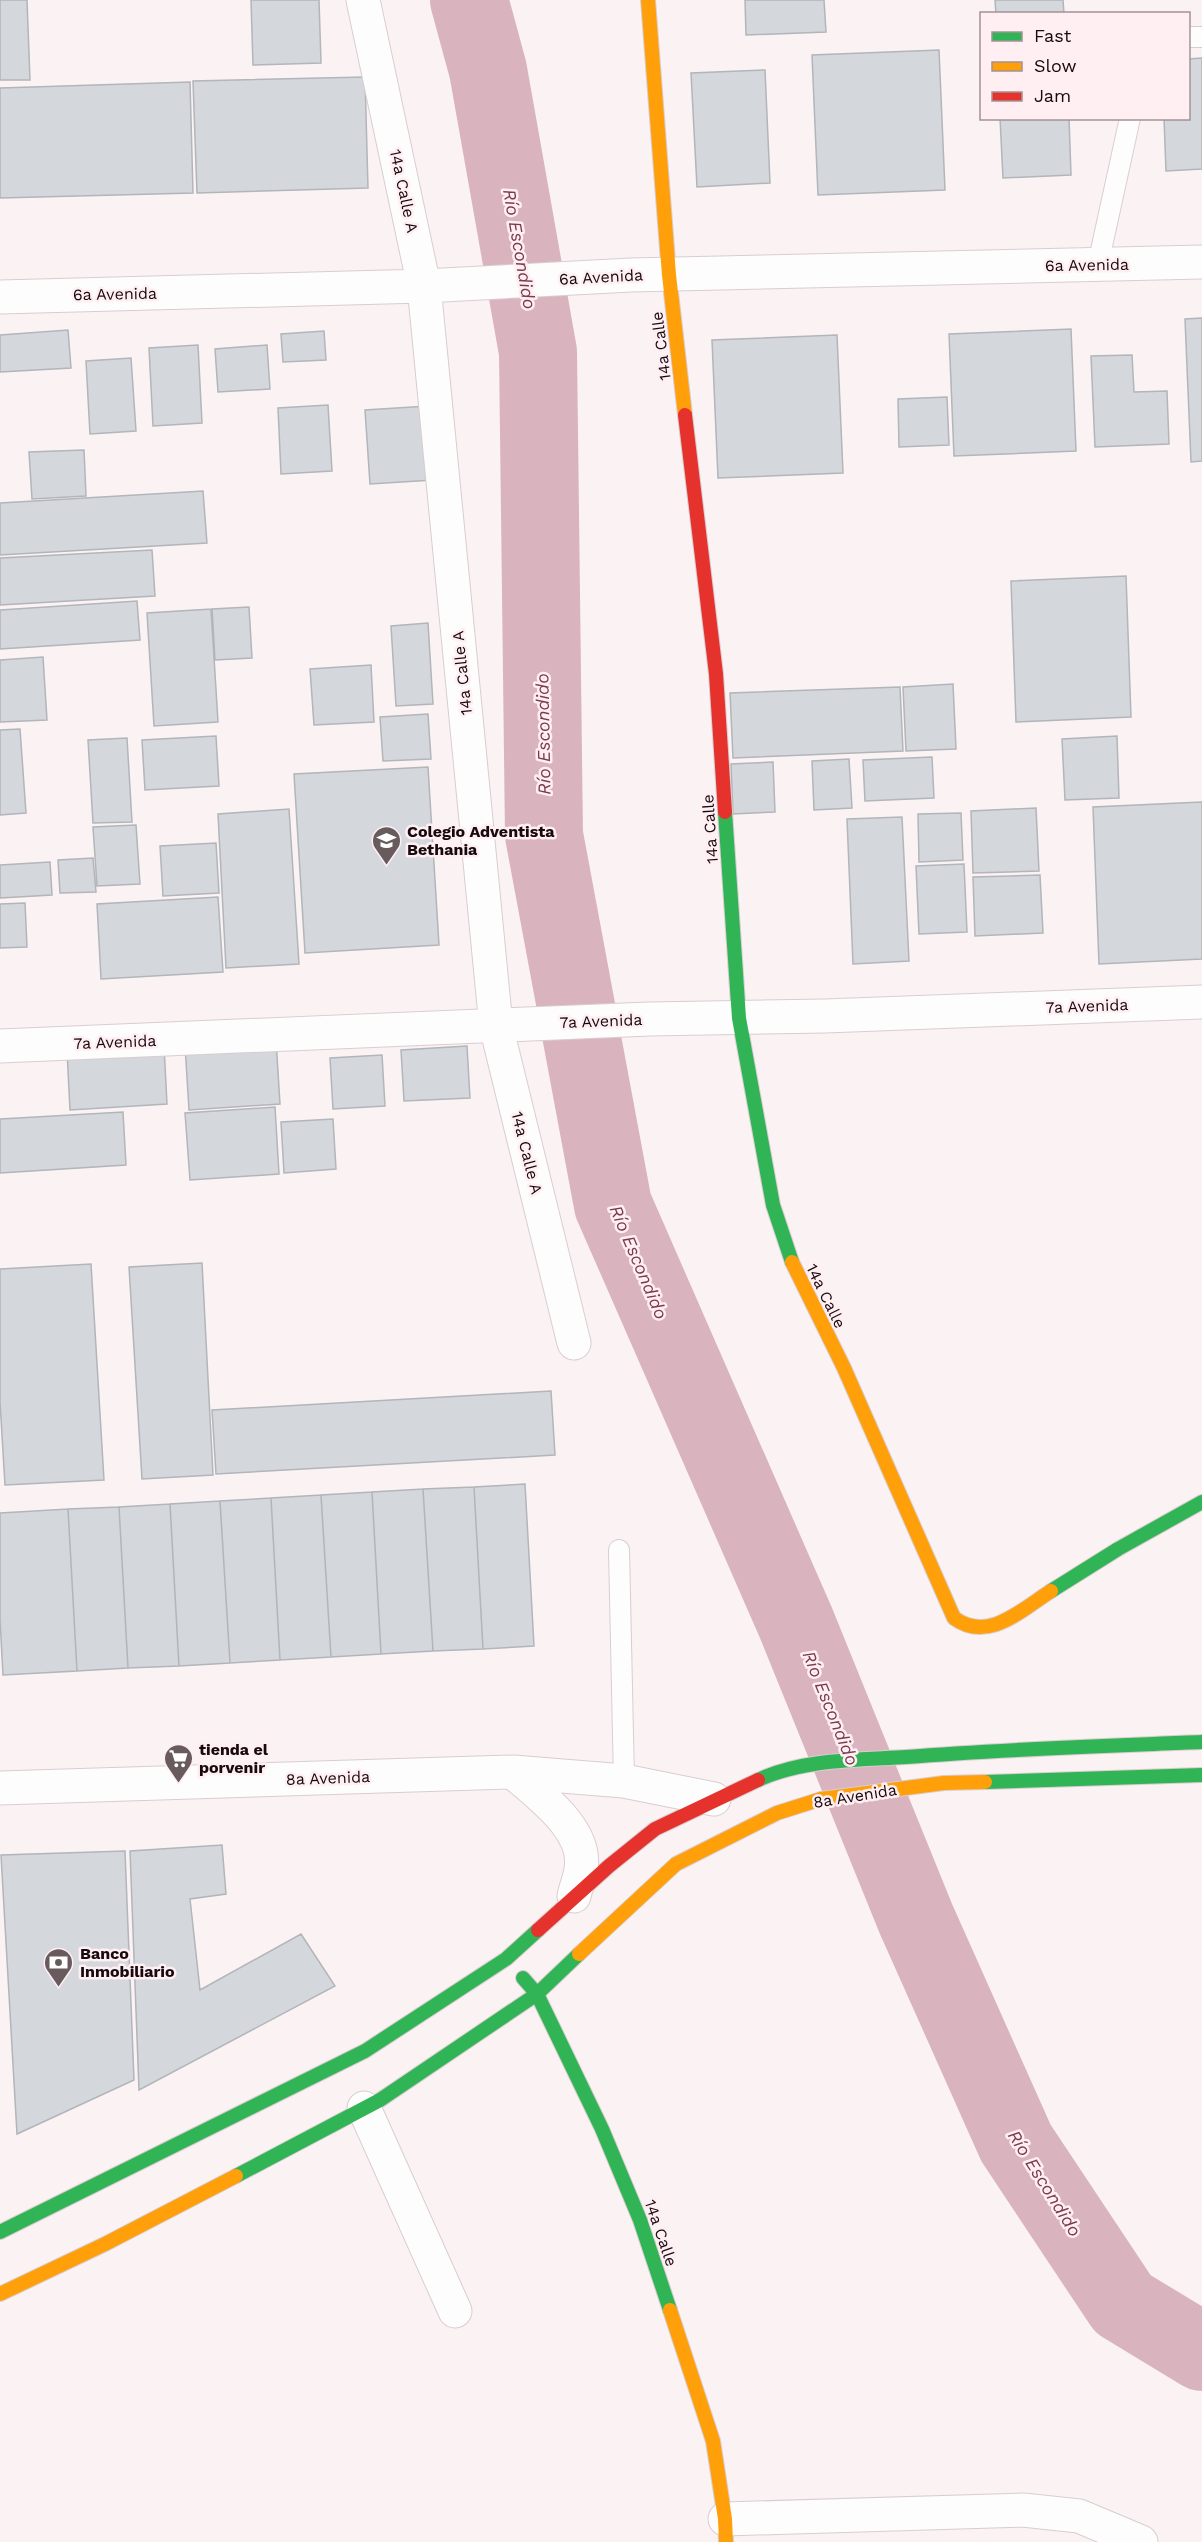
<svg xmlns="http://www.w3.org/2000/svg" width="1202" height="2542" font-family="'Work Sans',sans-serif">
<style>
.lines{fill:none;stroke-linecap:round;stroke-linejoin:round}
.river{stroke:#d9b4be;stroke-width:78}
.building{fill:#d4d7db;stroke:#b2b5b9;stroke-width:1.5}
.lane-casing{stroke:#d9cdd0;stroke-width:22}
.street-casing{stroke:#d9cdd0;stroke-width:35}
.fast-casing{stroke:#d9cdd0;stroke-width:16}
.slow-casing{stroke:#d9cdd0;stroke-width:16}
.jam-casing{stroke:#d9cdd0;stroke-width:16}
.lane{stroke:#fefdfd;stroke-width:20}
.street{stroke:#fefdfd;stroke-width:33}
.fast{stroke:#30b455;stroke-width:14}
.slow{stroke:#ff9f0a;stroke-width:14}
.jam{stroke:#e5322d;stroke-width:14}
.labels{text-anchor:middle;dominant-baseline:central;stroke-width:5;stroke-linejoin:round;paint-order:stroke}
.street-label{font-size:16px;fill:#170a0e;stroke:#ffeef2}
.poi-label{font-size:16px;font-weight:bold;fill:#170a0e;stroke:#ffeef2;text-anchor:start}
.water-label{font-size:18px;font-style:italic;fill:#793b50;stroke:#ffeef2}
</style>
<rect width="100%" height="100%" fill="#fbf2f4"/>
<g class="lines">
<path class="river" d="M469,0L488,70L538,352L544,835L613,1205L796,1623L916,1919L1016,2143L1123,2304L1202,2352"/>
</g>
<path class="building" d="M0,0H27L30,80H0Z
M251,0H319L321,63L253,65Z
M745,0H824L826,32L746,35Z
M995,0H1063L1064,14H996Z
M939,50L945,190L818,195L812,55Z
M1202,58V169L1166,171L1164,118H1188V59Z
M765,70L770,183L697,187L691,73Z
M365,77L368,188L197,193L193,81Z
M190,82L193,193L0,198V88Z
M1000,118H1069L1071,175L1003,178Z
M1202,318V461L1191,462L1185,319Z
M1071,329L1076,451L954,456L949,334Z
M68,330L71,368L0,372V335Z
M324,331L326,360L283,362L281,334Z
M837,335L843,473L718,478L712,340Z
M198,345L202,423L153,426L149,348Z
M267,345L270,389L218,392L215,349Z
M1132,355L1134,392L1167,391L1169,444L1095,447L1091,356Z
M131,358L136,431L90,434L86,361Z
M947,397L949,445L899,447L898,399Z
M328,405L332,471L281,474L278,408Z
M428,406L433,480L370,484L365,410Z
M84,450L86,496L32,499L29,452Z
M203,491L207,543L0,555V503Z
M152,550L155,596L0,605V558Z
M1126,576L1131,717L1016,722L1011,581Z
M137,601L140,640L0,649V610Z
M249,607L252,658L215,660L212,609Z
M211,609L218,722L154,726L147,613Z
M428,623L433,704L396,706L391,626Z
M43,657L47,720L0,722V660Z
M371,665L374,722L314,725L310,669Z
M953,684L956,749L906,751L903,687Z
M900,687L903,751L733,758L730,693Z
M428,714L431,759L383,761L380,717Z
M20,729L26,813L0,815V730Z
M216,736L219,786L145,790L142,740Z
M1117,736L1119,798L1065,800L1062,739Z
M127,738L132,822L93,823L88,740Z
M932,757L934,798L865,801L863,760Z
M849,759L852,808L814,810L812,761Z
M773,762L775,812L733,814L731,764Z
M428,767L439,945L305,953L294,774Z
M1202,802V959L1099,964L1093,807Z
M1036,808L1039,871L973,873L971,811Z
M289,809L299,964L226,968L218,814Z
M961,813L963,860L919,862L918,814Z
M902,817L909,961L853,964L847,819Z
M136,825L140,884L97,886L93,827Z
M216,843L219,893L163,896L160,846Z
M93,858L96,892L60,893L58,860Z
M50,862L52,895L0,898V865Z
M964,864L967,932L919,934L916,866Z
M1040,875L1043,933L975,936L973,877Z
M218,897L223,972L101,979L97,904Z
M25,903L27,947L0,948V904Z
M276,1040L280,1104L189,1110L185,1045Z
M164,1046L167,1104L70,1110L67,1051Z
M467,1046L470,1098L404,1101L401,1050Z
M382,1055L385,1106L333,1109L330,1058Z
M275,1107L279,1174L190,1180L185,1113Z
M123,1112L126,1165L0,1173V1119Z
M333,1119L336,1169L284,1173L281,1122Z
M202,1263L213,1475L142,1479L129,1267Z
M91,1264L104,1480L5,1485L0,1402V1269Z
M551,1391L555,1455L216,1474L212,1410Z
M525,1484L534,1646L483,1649L474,1487Z
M474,1487L483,1649L433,1651L423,1489Z
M423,1489L433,1651L381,1654L372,1492Z
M372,1492L381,1654L331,1657L321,1495Z
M321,1495L331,1657L280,1660L271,1498Z
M271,1498L280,1660L230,1663L220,1501Z
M220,1501L230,1663L179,1666L170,1504Z
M170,1504L179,1666L128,1668L119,1507Z
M119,1507L128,1668L77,1671L68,1509Z
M68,1509L77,1671L3,1675L0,1620V1513Z
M222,1845L226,1894L190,1899L200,1990L301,1934L335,1986L139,2090L130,1851Z
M125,1851L134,2080L17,2134L1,1855Z"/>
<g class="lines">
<defs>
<path id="lane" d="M1188,37H1202
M1098,264L1130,118
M619,1550L624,1781"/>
<path id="street" d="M363,0L424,286L496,1026L574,1343
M0,297L424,286L631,275L1202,262
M0,1046L649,1019L825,1016L1202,1002
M513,1772C538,1795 588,1829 581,1869C580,1878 576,1887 574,1896
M0,1788L513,1772L624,1781L714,1799
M364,2108L455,2311
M725,2519L1023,2510L1079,2516L1141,2542"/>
<path id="fast" d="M725,812L739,1018L773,1205L792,1262
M1051,1591L1118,1549L1202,1502
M758,1780C803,1759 857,1760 906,1757C1005,1749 1103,1746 1202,1742
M985,1782L1202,1775
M523,1978L537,1994L602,2129L640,2220L670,2310
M236,2176L380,2100L537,1994L579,1954
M0,2232L365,2051L506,1959L538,1930"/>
<path id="slow" d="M648,0L669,275L685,415
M792,1262L844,1368L954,1618C988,1643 1021,1610 1051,1591
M579,1954L676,1864L777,1813L821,1799L944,1783L985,1782
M0,2294L105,2244L236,2176
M670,2310L713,2441L725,2519L726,2542"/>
<path id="jam" d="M685,415L716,674L725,812
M538,1930L609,1866L655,1829L758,1780"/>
</defs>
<use href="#lane" class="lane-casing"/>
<use href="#street" class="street-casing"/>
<use href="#fast" class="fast-casing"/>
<use href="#slow" class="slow-casing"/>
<use href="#jam" class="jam-casing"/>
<use href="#lane" class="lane"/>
<use href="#street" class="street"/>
<use href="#fast" class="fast"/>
<use href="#slow" class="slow"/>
<use href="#jam" class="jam"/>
</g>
<defs>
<symbol id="school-pin" viewBox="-11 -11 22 30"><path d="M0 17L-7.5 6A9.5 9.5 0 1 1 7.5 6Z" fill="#675b5e" stroke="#ffeef2"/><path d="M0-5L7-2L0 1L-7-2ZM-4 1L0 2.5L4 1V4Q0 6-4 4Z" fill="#fff"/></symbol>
<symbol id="supermarket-pin" viewBox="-11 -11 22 30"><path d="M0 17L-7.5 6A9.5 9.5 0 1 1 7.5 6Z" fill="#675b5e" stroke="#ffeef2"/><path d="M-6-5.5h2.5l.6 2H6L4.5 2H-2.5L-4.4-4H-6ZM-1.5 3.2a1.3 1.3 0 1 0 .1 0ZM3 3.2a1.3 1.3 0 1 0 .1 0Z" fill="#fff"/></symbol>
<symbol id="bank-pin" viewBox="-11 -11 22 30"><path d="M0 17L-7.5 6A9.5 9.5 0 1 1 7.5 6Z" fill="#675b5e" stroke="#ffeef2"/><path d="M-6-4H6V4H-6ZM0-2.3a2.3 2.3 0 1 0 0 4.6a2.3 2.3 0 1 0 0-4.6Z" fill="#fff"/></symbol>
</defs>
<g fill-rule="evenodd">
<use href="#school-pin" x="370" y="824" width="33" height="45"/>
<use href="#supermarket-pin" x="162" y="1742" width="33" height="45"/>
<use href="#bank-pin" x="42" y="1946" width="33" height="45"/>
</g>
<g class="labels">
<g class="street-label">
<text transform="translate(404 191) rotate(78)">14a Calle A</text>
<text transform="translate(1087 265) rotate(-1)">6a Avenida</text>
<text transform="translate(601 277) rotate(-3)">6a Avenida</text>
<text transform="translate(115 294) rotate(-1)">6a Avenida</text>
<text transform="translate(661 346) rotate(-97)">14a Calle</text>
<text transform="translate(462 673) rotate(-96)">14a Calle A</text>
<text transform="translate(710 829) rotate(-94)">14a Calle</text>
<text transform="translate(1087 1006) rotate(-2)">7a Avenida</text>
<text transform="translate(601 1021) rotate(-2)">7a Avenida</text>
<text transform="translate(115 1042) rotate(-2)">7a Avenida</text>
<text transform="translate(527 1153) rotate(76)">14a Calle A</text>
<text transform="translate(826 1296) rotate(64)">14a Calle</text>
<text transform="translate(328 1778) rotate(-2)">8a Avenida</text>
<text transform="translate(855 1796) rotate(-9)">8a Avenida</text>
<text transform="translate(661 2233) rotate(71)">14a Calle</text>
</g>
<g class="poi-label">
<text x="407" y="831">Colegio Adventista<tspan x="407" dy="18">Bethania</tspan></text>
<text x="199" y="1749">tienda el<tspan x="199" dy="18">porvenir</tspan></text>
<text x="80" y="1953">Banco<tspan x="80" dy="18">Inmobiliario</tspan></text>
</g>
<g class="water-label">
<text transform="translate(520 249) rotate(80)">Río Escondido</text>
<text transform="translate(543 734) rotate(-91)">Río Escondido</text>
<text transform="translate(639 1262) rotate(67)">Río Escondido</text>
<text transform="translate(831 1708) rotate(68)">Río Escondido</text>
<text transform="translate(1045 2183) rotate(58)">Río Escondido</text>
</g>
</g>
<rect x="980" y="12" width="210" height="108" fill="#ffeef2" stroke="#a29397" stroke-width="1.5"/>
<rect x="992" y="32" width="30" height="9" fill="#30b455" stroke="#a29397" stroke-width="1.5"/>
<text x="1034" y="42" font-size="18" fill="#170a0e">Fast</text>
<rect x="992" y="62" width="30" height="9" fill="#ff9f0a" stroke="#a29397" stroke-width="1.5"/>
<text x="1034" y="72" font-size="18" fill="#170a0e">Slow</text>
<rect x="992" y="92" width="30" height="9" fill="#e5322d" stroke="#a29397" stroke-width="1.5"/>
<text x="1034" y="102" font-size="18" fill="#170a0e">Jam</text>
</svg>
